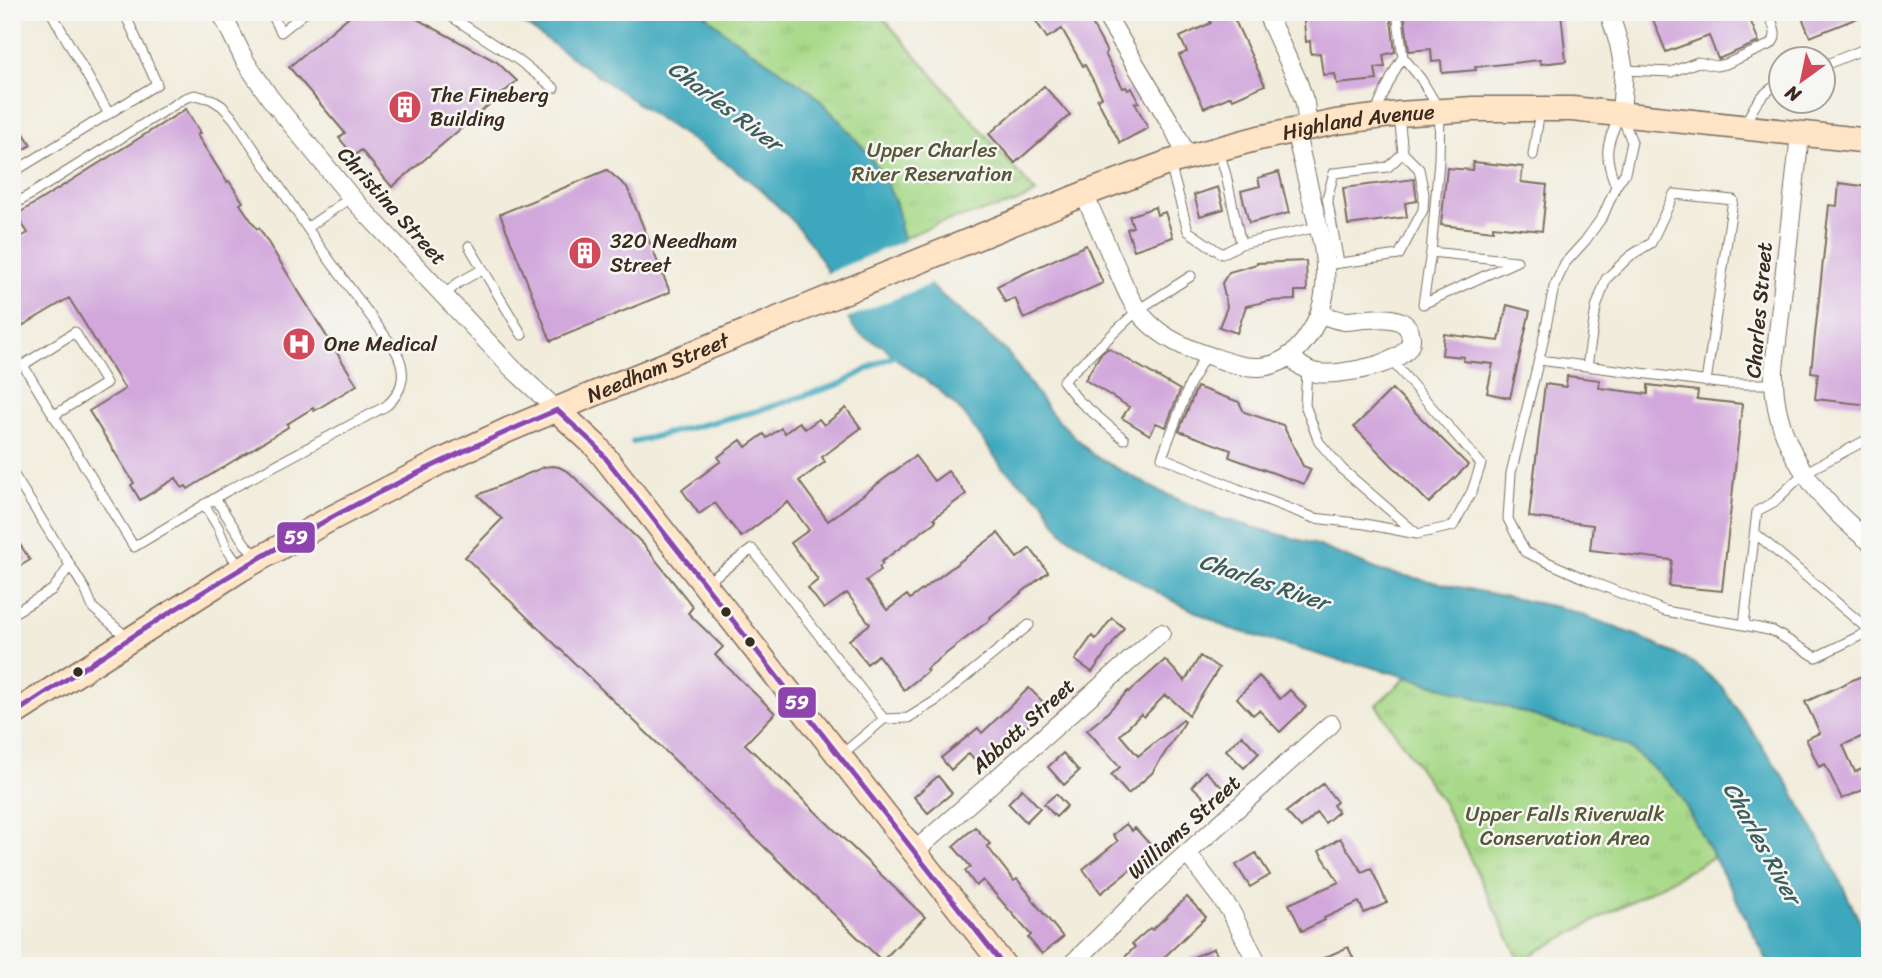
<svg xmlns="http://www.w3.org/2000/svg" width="1882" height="978" font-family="Sriracha,sans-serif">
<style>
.park{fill:url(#park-tufts);stroke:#718253;stroke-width:2}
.water{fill:#3da8bd;stroke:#3c696e;stroke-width:2}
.pier{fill:#f1ecdb}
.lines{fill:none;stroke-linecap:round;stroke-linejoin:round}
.stream{stroke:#3da8bd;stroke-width:6}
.building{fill:#d2a8dc}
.lane-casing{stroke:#7b6e60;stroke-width:11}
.street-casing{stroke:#7b6e60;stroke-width:20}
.secondary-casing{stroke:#7b6e60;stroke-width:27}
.lane{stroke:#fff;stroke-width:9}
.street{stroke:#fff;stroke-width:18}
.secondary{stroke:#ffe4c6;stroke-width:24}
.bus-1-casing{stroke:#f6f6f2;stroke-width:10}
.bus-1{stroke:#8e44ad;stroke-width:5}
.bus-dot{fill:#3b2a1e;stroke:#f6f6f2;stroke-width:2.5}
.labels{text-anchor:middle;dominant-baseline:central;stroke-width:5;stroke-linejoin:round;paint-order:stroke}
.poi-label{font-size:21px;fill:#3b2a1e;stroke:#f6f6f2;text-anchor:start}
.street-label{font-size:21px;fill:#3b2a1e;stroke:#f6f6f2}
.park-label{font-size:21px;fill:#565638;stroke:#f6f6f2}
.water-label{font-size:23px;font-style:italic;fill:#3c5c5e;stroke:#f6f6f2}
.line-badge{stroke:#f6f6f2;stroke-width:2.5}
.badge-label{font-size:19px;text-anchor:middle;font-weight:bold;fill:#fff}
</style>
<defs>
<pattern id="park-tufts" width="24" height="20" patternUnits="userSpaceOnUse" patternTransform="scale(1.75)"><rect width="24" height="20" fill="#a7d988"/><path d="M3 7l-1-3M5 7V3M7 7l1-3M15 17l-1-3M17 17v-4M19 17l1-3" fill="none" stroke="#91ba75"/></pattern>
</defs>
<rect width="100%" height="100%" fill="#f6f6f2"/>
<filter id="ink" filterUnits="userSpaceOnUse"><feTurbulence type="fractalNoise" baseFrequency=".0143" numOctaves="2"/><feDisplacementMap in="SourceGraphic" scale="14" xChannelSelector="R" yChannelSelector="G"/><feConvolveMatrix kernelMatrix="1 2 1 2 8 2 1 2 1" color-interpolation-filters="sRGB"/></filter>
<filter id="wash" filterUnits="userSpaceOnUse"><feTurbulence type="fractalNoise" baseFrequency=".00686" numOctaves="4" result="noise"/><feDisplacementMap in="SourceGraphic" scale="28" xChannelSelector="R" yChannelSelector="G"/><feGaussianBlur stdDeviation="1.57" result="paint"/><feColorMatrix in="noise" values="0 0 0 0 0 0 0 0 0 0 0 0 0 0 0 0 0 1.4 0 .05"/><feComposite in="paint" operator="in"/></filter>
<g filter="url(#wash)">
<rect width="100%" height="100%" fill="#f1ecdb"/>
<path class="park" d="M667,12H878L1036,193L1015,203L936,224L902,239Z
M1407,677L1497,704L1562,725L1579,728L1626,746L1653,767L1677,790L1714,857L1520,961L1443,803L1376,705Z"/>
<path class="water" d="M507,12H703L726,33L812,92L843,124L868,154L885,179L896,204L901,223L899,226L909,253L930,285L1007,352L1052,414L1093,455L1155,489L1220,518L1314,544L1381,571L1566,609L1638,636L1694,663L1721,686L1789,785L1825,850L1870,943V966H1770L1730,887L1677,790L1636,753L1626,746L1579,728L1562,725L1497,704L1407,677L1364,665L1337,660L1228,628L1164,596L1128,575L1065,535L1053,519L1044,502L1003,468L964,414L937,388L901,363L883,346L864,337L852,326L825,267L814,248L791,219L759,188L728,164L664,122Z"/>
<path class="pier" d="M908,239L913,251L933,283L845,319L825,274Z"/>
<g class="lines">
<path class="stream" d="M633,442L757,411L843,383L878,363L899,354"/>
</g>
<g id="blocks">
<path class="building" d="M354,12H404L497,62L517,81L392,187L361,150L354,156L339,138L345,133L289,67Z
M1030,12H1087L1086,13L1107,52L1105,54L1123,88L1126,87L1128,90L1132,88L1139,102L1135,103L1148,128L1120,143L1097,99L1102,97L1085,65L1083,66L1062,29L1047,38Z
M1206,12H1231L1265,85L1233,99L1231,96L1204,108L1179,55L1187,52L1180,37L1211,23Z
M1303,12H1390L1395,52L1383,55L1385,67L1375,68L1377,80L1337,84L1335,74L1323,75L1320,53L1311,54L1310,41L1306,42Z
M1404,12H1561L1566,61L1541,64L1540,60L1475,67L1476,70L1442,73L1441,61L1432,62L1431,49L1409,51Z
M1650,12H1747L1759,42L1718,59L1709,36L1666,52Z
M1800,12H1870V13L1810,37Z
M1044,86L1070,115L1015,163L989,134Z
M186,109L200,133L197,135L227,182L229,181L243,202L240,204L257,229L259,228L357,385L314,411L313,408L287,424L288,427L188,489L186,486L182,488L176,478L140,500L131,485L134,483L89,411L125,389L69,298L12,332V242L28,233L16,215Z
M12,114L31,145L12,157Z
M1473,162L1523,167L1521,182L1547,185L1542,231L1493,226V231L1441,225L1447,168L1472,170Z
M607,170L627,187L670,292L551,341L500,214Z
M1279,172L1289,213L1249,223L1241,191L1260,186L1258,178Z
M1414,179L1417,201L1405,203L1407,217L1348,225L1343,188Z
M1839,183L1870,187V405L1815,399L1818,373L1811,372L1829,205L1837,206Z
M1218,187L1224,209L1200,216L1194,195Z
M1155,207L1157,215L1165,212L1173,237L1134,250L1127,229L1133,227L1129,216Z
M1086,245L1103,283L1024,319L1015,298L1005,302L997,286Z
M1306,261L1307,291H1295V300L1269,301L1246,306L1237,333L1219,327L1227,307L1222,283L1229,272L1257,264V263Z
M1507,305L1530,311L1510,398L1487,393L1493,364L1463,361L1464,357L1442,355L1444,334L1499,341Z
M1108,348L1180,390L1166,427L1156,423L1150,435L1122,418L1129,407L1085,380L1100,355Z
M1567,376L1600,380L1599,388L1648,394V385L1698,391L1697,399L1742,404L1722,591L1669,586L1672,560L1590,550L1593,525L1529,517L1545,384L1566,387Z
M1197,387L1239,402L1244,412L1283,425L1303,466L1311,469L1304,484L1229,457L1231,450L1179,431Z
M1392,389L1468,465L1429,503L1354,427Z
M846,408L861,428L822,457L825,462L799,481L828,521L915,456L934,481L948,471L966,494L934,518L936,521L881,562L883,564L879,567L881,570L866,581L887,610L907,595L910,599L998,533L1017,558L1030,548L1048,572L990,617L991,619L926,669L928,671L904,690L878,655L867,664L849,640L870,624L847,593L824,609L808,588L818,580L791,543L809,530L788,502L741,537L715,503L699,514L682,490L721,461L718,457L741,440L746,447L764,434L767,438L781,428L785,433L799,422L805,429L819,419L824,425Z
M552,466L559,467L569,472L643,544L693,607L688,613L723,647L715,655L775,713L745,744L925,917L882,961L465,557L502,519L478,495L544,467Z
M12,532L30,560L12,571Z
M1112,618L1124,628L1092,672L1075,660L1092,636L1096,639Z
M1200,656L1219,668L1189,715L1169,697L1168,698L1165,695L1144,717L1141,714L1120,735L1138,756L1183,720L1185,722L1152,773L1128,794L1111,775L1120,767L1087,730L1103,717L1128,691L1129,692L1165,660L1185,681Z
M1870,672V733L1843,745L1855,772L1862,769L1870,787L1842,799L1825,764L1819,767L1806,739L1820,733L1805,702Z
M1259,676L1280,699L1290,690L1306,707L1280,732L1259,710L1253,715L1237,698Z
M1029,688L1047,706L1004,749L982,768L969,753L951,770L941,758L978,728L982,733Z
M1242,735L1259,753L1244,768L1226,750Z
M1063,753L1079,771L1064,785L1048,767Z
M1205,771L1223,788L1210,803L1192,786Z
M938,776L952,793L928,813L914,797Z
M1323,784L1337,802L1333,805L1338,812L1325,823L1317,813L1301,828L1286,812Z
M1022,789L1040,808L1026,822L1008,803Z
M1056,794L1067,806L1056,817L1044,804Z
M1126,824L1132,831L1135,828L1157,852L1141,866L1139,863L1101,893L1083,869L1118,841L1113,835Z
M975,827L990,844L987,846L1014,881L1017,879L1032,897L1031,898L1063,937L1042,954L1028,938L1031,935L983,880L976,886L965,871L971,867L953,846Z
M1340,838L1362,872L1371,868L1387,903L1364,913L1359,902L1324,918L1325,920L1302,931L1289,904L1339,882L1319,851Z
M1256,853L1270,875L1250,887L1236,865Z
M1187,897L1206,917L1155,966H1116L1135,947L1132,944L1150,928L1152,930Z
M1348,947L1357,966H1306Z
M1214,948L1221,966H1174Z"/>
</g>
</g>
<g filter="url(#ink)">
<use href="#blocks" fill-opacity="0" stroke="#7b6e60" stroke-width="2"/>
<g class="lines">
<defs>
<path id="lane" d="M51,12L109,114
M271,12L281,32L306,12
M444,12L518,60L554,88
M1397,12L1403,57L1421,79L1440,111L1439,160L1431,252L1423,304L1517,261
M12,15L17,12
M1822,66L1867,48
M1624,70L1671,72L1698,62L1716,66L1726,64L1771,44C1780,35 1772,23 1768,12
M1374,115C1384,96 1391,74 1403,57
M1623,119L1632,142L1625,173L1616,186L1603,216L1585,241L1565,263L1554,287L1541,351L1511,473L1508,519L1525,552L1590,581L1665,611L1744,625
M1744,126C1756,103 1758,96 1780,83
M1533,155L1540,110
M1170,164L1188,231L1222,254L1241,244L1226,175L1219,151
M12,173L157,84L124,12
M1616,186C1603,155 1606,144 1620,115
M12,206L185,98L195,95L211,99L222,106L234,119L320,247L396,351C407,372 404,391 386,406L227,491L134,547L23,365L12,364
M307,228L351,197
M1241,244L1318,227
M469,246L522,335
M1431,252L1516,261
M1339,263L1327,198L1334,173L1388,167L1403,153
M1325,265L1399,255L1423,210L1424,194L1419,169L1403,153L1399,116
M443,296L458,283L483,269
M1205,355L1189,386L1162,457L1238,489L1314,518L1365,524L1417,534L1453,526L1472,491L1481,464L1391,360
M1539,360L1726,384H1774
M23,365L75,332L106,383L53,416
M1587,366L1596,308L1606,279L1630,256L1651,243L1674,194L1733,200L1706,382
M1307,370L1305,405L1319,442L1343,470L1416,533
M1870,438L1804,473L1774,502L1757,511L1744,625L1773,631L1816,657L1870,631
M1124,439L1078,400L1063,381L1138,310L1191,276
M12,472L70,565L60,580L52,590L12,614
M215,498L245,544L258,557
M204,504L218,527L227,549L239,566
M1755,533L1870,631
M70,565L86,591L93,608L128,638
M706,583L752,549L884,719L841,755
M884,719L908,718L937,700L1029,625"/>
<path id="street" d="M221,12L245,61L270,98L351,197L512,368L557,410
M1104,12L1174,129L1187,157
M1266,12L1298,82L1305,103L1308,127
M1609,12L1619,44L1624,70L1621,114
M1800,134L1774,369C1771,441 1816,499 1870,542
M1084,194C1094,217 1104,239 1114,262C1123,282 1131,306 1148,322C1165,339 1190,350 1213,357C1227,362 1243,368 1259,367C1298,365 1322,322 1325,288C1326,274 1325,260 1323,246L1295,130
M1290,355C1297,364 1306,371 1317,373C1336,376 1413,365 1411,338C1409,308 1362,321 1345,321C1336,320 1328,317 1320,313
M914,852L1161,633
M1187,853L1230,910L1259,966
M1070,966L1165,873L1331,724"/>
<g id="secondary">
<path d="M557,410L596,446L1004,966"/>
<path id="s1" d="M12,715L241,569L330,519L442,461L508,430L613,386L1084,194L1170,162L1259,138L1336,122L1399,114L1473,109H1572L1870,141"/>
</g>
</defs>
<use href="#lane" class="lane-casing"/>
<use href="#street" class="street-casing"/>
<use href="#secondary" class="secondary-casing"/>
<use href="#lane" class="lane"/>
<use href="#street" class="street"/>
<use href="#secondary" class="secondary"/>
<defs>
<path id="bus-1" d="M12,715C107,653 201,590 300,535C383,488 469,447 557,410L596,446L1004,966"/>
</defs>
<use href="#bus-1" class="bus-1-casing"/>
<use href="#bus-1" class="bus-1"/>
</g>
</g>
<defs>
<symbol id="building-disc" viewBox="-11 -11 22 22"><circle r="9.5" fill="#d1495b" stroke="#f6f6f2"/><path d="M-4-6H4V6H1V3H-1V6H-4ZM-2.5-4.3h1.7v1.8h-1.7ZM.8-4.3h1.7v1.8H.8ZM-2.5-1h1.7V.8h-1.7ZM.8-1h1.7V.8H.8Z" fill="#fff"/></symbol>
<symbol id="hospital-disc" viewBox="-11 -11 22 22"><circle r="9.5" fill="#d1495b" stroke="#f6f6f2"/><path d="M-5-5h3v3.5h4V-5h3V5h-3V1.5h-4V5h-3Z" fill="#fff"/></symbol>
</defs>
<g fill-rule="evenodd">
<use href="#building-disc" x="386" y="88" width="38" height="38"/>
<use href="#building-disc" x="566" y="234" width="38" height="38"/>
<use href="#hospital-disc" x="280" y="325" width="38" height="38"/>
</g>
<g class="bus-dot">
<circle cx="726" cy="612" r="6"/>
<circle cx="750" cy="642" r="6"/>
<circle cx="78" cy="672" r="6"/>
</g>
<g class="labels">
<g class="poi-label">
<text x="430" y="95">The Fineberg<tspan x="430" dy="24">Building</tspan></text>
<text x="610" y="241">320 Needham<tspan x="610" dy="24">Street</tspan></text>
<text x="324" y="344">One Medical</text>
</g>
<g class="street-label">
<text stroke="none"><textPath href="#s1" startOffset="1480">Highland Avenue</textPath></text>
<text transform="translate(392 206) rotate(48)">Christina Street</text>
<text transform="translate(1759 310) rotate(-85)">Charles Street</text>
<text stroke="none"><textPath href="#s1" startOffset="735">Needham Street</textPath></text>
<text transform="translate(1023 726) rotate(-42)">Abbott Street</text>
<text transform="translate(1184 827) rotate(-42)">Williams Street</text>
</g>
<g class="park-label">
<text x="932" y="150">Upper Charles<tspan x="932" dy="24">River Reservation</tspan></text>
<text x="1565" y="814">Upper Falls Riverwalk<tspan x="1565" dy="24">Conservation Area</tspan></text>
</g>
<g class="water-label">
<text transform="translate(725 106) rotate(37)">Charles River</text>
<text transform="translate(1264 582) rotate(19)">Charles River</text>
<text transform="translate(1762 843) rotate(61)">Charles River</text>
</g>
</g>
<g class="line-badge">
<rect x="276" y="521" width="40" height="33" rx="7" fill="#8e44ad"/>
<rect x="777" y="686" width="40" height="33" rx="7" fill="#8e44ad"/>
</g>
<g class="badge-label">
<text x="296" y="544">59</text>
<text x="797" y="709">59</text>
</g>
<rect width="1882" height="978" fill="none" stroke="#f6f6f2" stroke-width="42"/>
<g transform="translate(1802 80) rotate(213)"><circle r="33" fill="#f6f6f2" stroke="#aba49d" stroke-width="2"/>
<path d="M0-5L12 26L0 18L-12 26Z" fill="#d1495b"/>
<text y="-10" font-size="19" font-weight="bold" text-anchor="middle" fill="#3b2a1e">N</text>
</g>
</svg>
